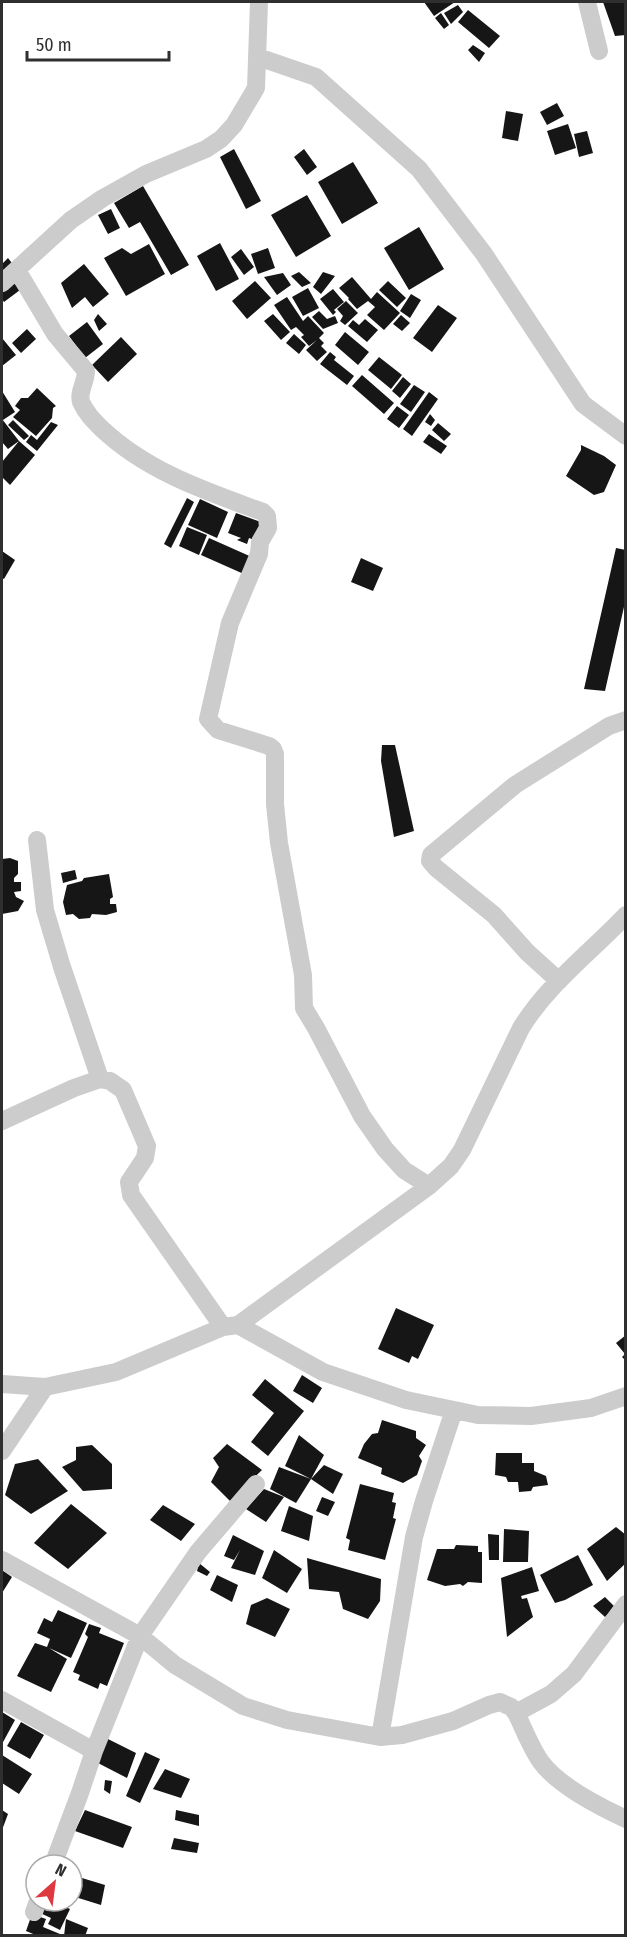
<svg xmlns="http://www.w3.org/2000/svg" width="627" height="1937" font-family="'Fira Sans Condensed',sans-serif">
<style>
.building{fill:#161616}
.lines{fill:none;stroke-linecap:round;stroke-linejoin:round}
.street{stroke:#ccc;stroke-width:18}
</style>
<rect width="100%" height="100%" fill="#fff"/>
<path class="building" d="M424,2H455L434,16Z
M603,2H626V35L615,36Z
M458,5L463,12L451,24L444,13Z
M468,10L500,36L489,48L458,22Z
M441,13L449,25L444,29L435,18Z
M473,45L485,53L479,62L468,50Z
M557,103L564,116L547,125L540,112Z
M506,111L523,114L518,141L502,138Z
M568,124L576,148L555,155L547,131Z
M587,131L593,153L579,157L574,134Z
M234,149L261,201L246,209L220,157Z
M304,149L317,167L307,175L294,157Z
M353,162L378,203L342,224L318,182Z
M143,186L189,265L171,275L140,222L129,228L114,203Z
M307,195L331,236L296,257L271,215Z
M111,209L120,228L108,234L98,215Z
M419,227L444,269L409,290L384,248Z
M220,243L239,279L216,291L197,256Z
M149,244L165,274L126,296L104,258L122,248L131,254Z
M268,248L275,268L258,274L251,254Z
M241,249L254,267L244,275L231,257Z
M8,258L15,267L2,279V264Z
M84,264L109,294L93,307L85,297L72,308L61,283Z
M299,272L311,283L302,287L291,276Z
M323,272L335,276L321,294L313,287Z
M283,273L291,285L277,295L264,277Z
M352,277L371,299L377,292L400,313L384,330L367,315L375,307L368,301L357,309L348,299L349,298L339,288Z
M255,281L271,298L247,319L232,301Z
M388,281L406,298L397,307L379,290Z
M14,283L20,290L4,302L2,299V293Z
M308,288L319,308L303,316L292,297Z
M333,289L344,302L334,310L336,312L333,315L320,299Z
M411,294L421,300L410,318L400,311Z
M287,297L303,321L308,316L324,333L319,338L324,343L321,346L327,352L317,361L306,350L317,340L309,346L301,337L304,335L296,327L291,330L274,305Z
M346,301L358,313L345,325L340,321L343,316L337,309Z
M438,305L457,318L432,352L413,338Z
M319,311L327,319L335,316L338,323L323,329L312,317Z
M98,314L107,324L99,331L94,320Z
M273,314L290,332L281,340L264,321Z
M401,315L410,323L402,331L393,324Z
M365,319L378,330L367,342L348,326L353,320L359,325Z
M87,322L103,344L85,358L69,336Z
M27,329L36,339L21,353L12,343Z
M345,332L369,352L358,365L335,345Z
M294,334L306,345L299,354L286,343Z
M121,337L137,354L108,382L92,365Z
M2,338L16,355L2,366Z
M330,352L336,357L334,360L354,376L347,385L320,364Z
M379,357L402,375L391,389L368,370Z
M362,375L394,403L384,414L352,386Z
M403,377L411,384L400,398L392,391Z
M414,385L425,392L411,412L400,404Z
M37,388L56,406L53,408L52,418L36,436L13,417L20,410L15,406L21,398H28Z
M2,391L15,412L3,420L2,417Z
M429,392L438,399L412,436L403,429Z
M397,406L409,415L399,428L387,419Z
M430,414L435,420L431,426L425,422Z
M2,419L19,441L8,449L2,442Z
M13,420L29,436L24,440L8,425Z
M51,422L58,425L37,451L26,442L31,435L37,440Z
M438,423L451,434L444,441L432,430Z
M429,434L447,446L441,454L423,442Z
M19,441L35,455L10,485L2,477V462Z
M581,445L604,456L616,465L604,492L594,495L566,476L581,450Z
M187,498L194,502L171,548L164,544Z
M200,499L228,512L217,538L188,525Z
M236,513L266,524L259,542L249,538L247,544L237,540L241,538L228,533Z
M187,527L207,535L199,555L179,546Z
M209,538L254,558L246,575L201,555Z
M616,548L626,550V598L605,691L584,689Z
M2,551L15,560L4,579L2,578Z
M361,558L383,568L373,591L351,582Z
M382,745H395L414,831L394,837L381,761Z
M10,858L18,861V874L14,878V882H21V891L14,892L16,897L24,901L18,911L2,914V859Z
M75,870L77,879L63,883L61,873Z
M109,874L113,897L110,899V904H116L117,912L106,915L92,914L90,918L79,919L73,914L66,915L63,902L67,885L82,881L84,878Z
M396,1308L434,1325L418,1359L412,1356L409,1363L378,1349Z
M626,1335V1361L622,1357L625,1354L616,1343Z
M302,1375L322,1388L313,1403L293,1391Z
M265,1379L304,1411L268,1456L251,1442L274,1413L252,1395Z
M382,1420L416,1431V1438L426,1445L419,1456L422,1461L417,1475L403,1483L381,1474L382,1468L358,1458L364,1444L372,1434L378,1433Z
M299,1435L324,1455L311,1479L296,1503L270,1489L279,1467L311,1479L285,1466Z
M227,1444L262,1470L230,1501L211,1482L219,1467L213,1458Z
M92,1445L112,1464V1489L83,1491L62,1467L76,1460V1447Z
M496,1453H522V1463H534V1471L546,1476L548,1485L533,1487L531,1491L519,1492L518,1482H508L506,1477L495,1475Z
M38,1459L68,1491L31,1514L5,1495L15,1464Z
M324,1465L343,1474L333,1494L311,1479Z
M360,1484L394,1493L392,1502L396,1503L393,1518L396,1519L385,1560L348,1550L350,1540L346,1538Z
M264,1489L284,1497L266,1522L246,1509Z
M322,1497L335,1502L328,1516L316,1511Z
M71,1504L107,1533L68,1569L34,1543Z
M163,1505L195,1524L181,1541L150,1520Z
M289,1506L313,1516L309,1541L281,1531Z
M616,1527L626,1535V1563L607,1581L587,1549Z
M504,1529L529,1531L528,1562H503Z
M488,1534L499,1535V1560H489Z
M233,1535L264,1551L255,1575L231,1568L240,1550L234,1560L224,1556Z
M456,1545L478,1546V1552H482V1583L468,1582L463,1586L460,1584L445,1586L427,1580L437,1549H454Z
M274,1550L302,1569L287,1593L262,1578Z
M578,1555L593,1585L565,1600L555,1603L540,1575Z
M307,1558L381,1579L380,1601L368,1619L343,1609L339,1592L309,1589Z
M199,1563L210,1572L207,1576L197,1571Z
M532,1567L539,1591L521,1596L522,1599L527,1598L533,1617L507,1637L501,1578Z
M2,1570L12,1577L2,1593Z
M217,1575L238,1585L232,1602L210,1590Z
M605,1597L615,1607L605,1617L593,1606Z
M267,1598L290,1609L275,1637L246,1624L251,1605Z
M58,1610L87,1623L71,1658L49,1648L67,1659L51,1692L17,1676L35,1643L47,1647L50,1639L37,1633L44,1618L52,1622Z
M89,1624L101,1628L99,1633L124,1643L107,1686L100,1683L98,1689L78,1680L80,1675L73,1672L88,1637L85,1634Z
M2,1712L15,1720L2,1744Z
M21,1722L44,1735L30,1759L7,1746Z
M108,1739L136,1753L127,1778L96,1762Z
M145,1752L160,1759L140,1803L126,1796Z
M2,1755L32,1774L19,1794L2,1783Z
M165,1769L190,1779L181,1798L153,1789Z
M105,1780L112,1781L110,1794L104,1790Z
M2,1810L8,1814L2,1830Z
M85,1810L132,1827L123,1848L75,1831Z
M176,1810L199,1815V1826L175,1820Z
M174,1838L199,1843L197,1853L171,1849Z
M82,1878L105,1885L101,1905L72,1896V1886L77,1889Z
M43,1901H52L70,1909L60,1930L48,1924L51,1918L38,1912Z
M32,1914L46,1919L43,1927L60,1934L59,1936H38L26,1931Z
M66,1919L88,1928L85,1936H64Z"/>
<g class="lines">
<path class="street" d="M587,2L599,51
M258,57L316,77L419,169L484,254L583,404L626,436
M17,270L55,334L86,371C86,382 78,392 81,402C86,413 93,420 101,428C146,471 205,491 263,512L267,516L268,528L260,542L259,554L230,623L208,719L218,730L269,746L273,749L275,754V804L279,843L303,975L304,1008L316,1028L362,1116L385,1149L404,1170L429,1186
M2,283L71,220L103,198L146,174L206,149L221,139L234,125L256,88L259,2
M37,840L45,910L62,967L100,1079
M559,981L527,952L494,915L436,868L430,861L431,855L515,785L609,726L626,720
M2,1121L74,1088L100,1079L110,1081L123,1090L147,1146L145,1158L129,1182L131,1195L223,1327
M238,1325L323,1372L406,1400L478,1415L531,1416L591,1408L626,1396
M2,1384L45,1387L116,1372L223,1327L238,1325L429,1186L451,1166L462,1150L521,1028C548,984 591,952 626,915
M2,1451L45,1387
M2,1560L140,1636L175,1665L243,1706L287,1720L380,1737L402,1735L453,1721L489,1705L500,1702L511,1707L516,1713C524,1729 531,1748 541,1762C558,1785 600,1807 626,1819
M2,1700L94,1751
M516,1713L551,1694L574,1674L626,1604
M380,1737L414,1537L424,1501L454,1410
M53,1865L80,1793L94,1751L140,1636L198,1552L256,1484
M34,1912L38,1901"/>
</g>
<rect width="627" height="1937" fill="none" stroke="#2f2f2f" stroke-width="6"/>
<g transform="translate(54 1883) rotate(28)"><circle r="28" fill="#ffffff" stroke="#acacac" stroke-width="1.5"/>
<path d="M0-4.5L10 22L0 15L-10 22Z" fill="#de3841"/>
<text y="-9" font-size="16" font-weight="bold" text-anchor="middle" fill="#2f2f2f">N</text>
</g>
<path d="M27 51v9h142v-9" fill="none" stroke="#2f2f2f" stroke-width="3"/>
<text x="36" y="51" font-size="18" fill="#2f2f2f" stroke="#ffffff" stroke-width="4.5" paint-order="stroke">50 m</text>
</svg>
